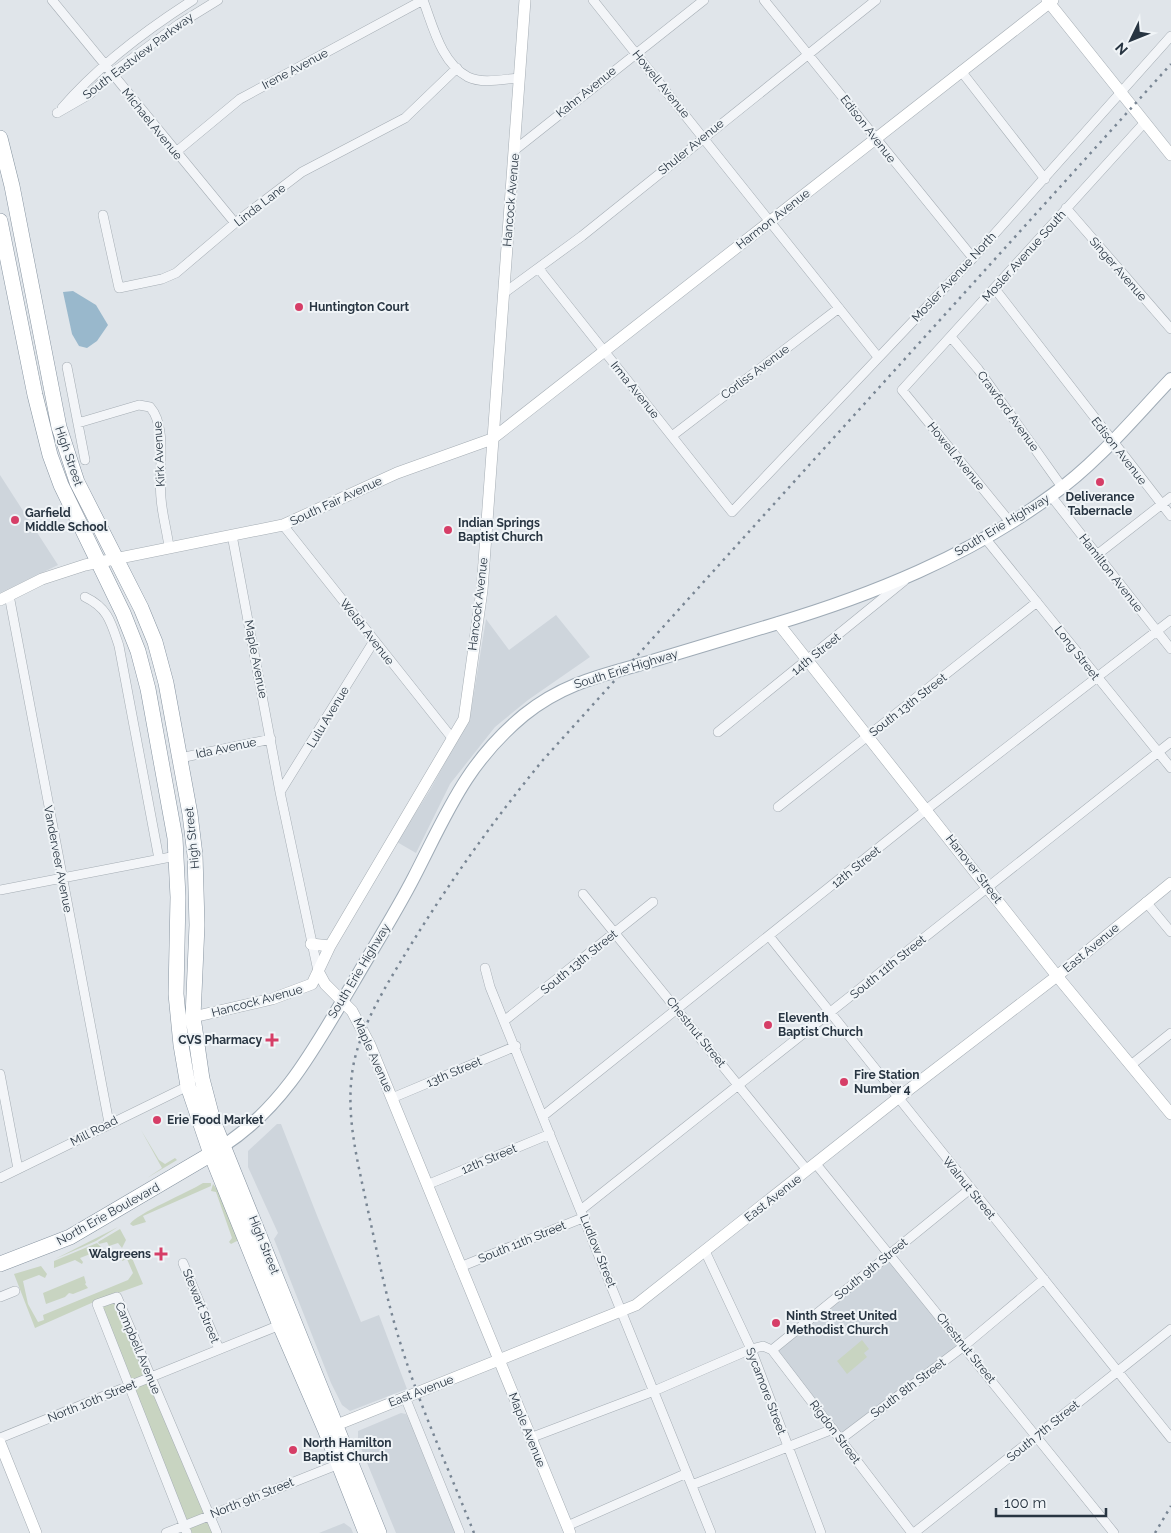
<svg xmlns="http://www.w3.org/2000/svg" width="1171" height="1533" font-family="Raleway,sans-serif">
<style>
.built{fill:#ced5dc}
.green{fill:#c8d4c1}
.water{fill:#99b8cc}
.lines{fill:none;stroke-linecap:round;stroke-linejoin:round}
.street-casing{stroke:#a5adb4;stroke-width:10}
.secondary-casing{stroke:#a5adb4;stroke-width:12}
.primary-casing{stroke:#9fabb6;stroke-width:14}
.highway-casing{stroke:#8794a1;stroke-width:16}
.street{stroke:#f3f5f8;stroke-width:9}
.secondary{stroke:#fff;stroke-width:11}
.primary{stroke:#fff;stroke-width:12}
.highway{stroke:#fff;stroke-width:15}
.rail{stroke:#798694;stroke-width:2.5;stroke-dasharray:2.5 5;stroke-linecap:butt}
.poi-dot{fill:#d63e67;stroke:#f0f4f7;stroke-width:2}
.labels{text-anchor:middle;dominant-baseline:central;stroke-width:4;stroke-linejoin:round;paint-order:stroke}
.street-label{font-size:12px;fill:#283542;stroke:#f0f4f7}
.poi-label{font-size:12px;font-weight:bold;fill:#283542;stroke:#f0f4f7;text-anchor:start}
</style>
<rect width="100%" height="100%" fill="#e0e5ea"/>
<path class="built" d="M0,475L58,565L0,593Z
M556,615L590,657L528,700L495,727L450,784L416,853L397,842L430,790L470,717L486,619L509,650Z
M277,1124H281L318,1218L361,1322L379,1315L407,1389L350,1411L342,1405L331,1383L274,1239L278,1233L248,1167V1151Z
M889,1255L964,1346L841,1439L772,1350Z
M401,1413L406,1414L415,1430L434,1483L456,1533H396L358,1441V1431Z
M344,1523L351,1528L353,1533H319Z"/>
<path class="green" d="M141,1130L159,1160L165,1164L175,1158L177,1160L147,1178L162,1168Z
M203,1183H211V1186L143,1216L146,1222L133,1226L130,1224C136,1214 189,1192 203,1183Z
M213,1184L219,1192L239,1240L231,1244L229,1242L232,1238L216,1192L211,1191Z
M118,1227L96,1241L55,1259Z
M120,1229L126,1240L122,1248L118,1243L109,1246L107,1242L99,1244L98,1242Z
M97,1243L103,1249L80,1258L83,1262L82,1264L75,1260L54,1268V1261Z
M123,1256L132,1258L143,1284L96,1301L35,1328L14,1274L41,1266L47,1274L45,1278L39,1275L23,1281L28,1304L38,1322L44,1320L43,1315L128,1280L133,1273L127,1259L122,1261Z
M84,1276L86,1283L85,1284L88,1288L73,1294L69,1293L65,1297L46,1304L43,1293Z
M117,1297L217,1533H187L97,1304Z
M862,1340L869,1349L864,1353L867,1357L847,1374L837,1361Z"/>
<path class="water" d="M73,291L96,305L108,325L97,341L87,348L79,346L72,334L63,292Z"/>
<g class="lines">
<defs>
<path id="street" d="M52,0L235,223
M593,0L878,357
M764,0L973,258
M961,71L1045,179
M62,108C98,66 146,30 193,0
M57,113L90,94L111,74L179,24L218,0
M516,149L704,0
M176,152L240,99L423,0C433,26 441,63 468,77C482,84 504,79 519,78
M1066,208L1171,329
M103,215L119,288L162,279L176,273L235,223L302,172L405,118L457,68
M539,269L732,512L973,258L1171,36
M995,289L1171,516
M504,293L582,236L876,0
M951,337L978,369L1062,487
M67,367L85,460
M78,423L139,405L150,407C168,427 158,472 161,498C162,514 167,531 169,547
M672,436L839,308
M1051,496L1171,649
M1010,522L902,390L1145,122
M283,525L452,738
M232,535L280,792L318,971
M985,538L1171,768
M1098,554L1171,497
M9,595L109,1123
M85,597C108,608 111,622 119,646L159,859
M718,732L904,581
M180,758L271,739
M280,792L374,641
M778,807L1037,602
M0,890L176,856
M583,894L807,1170
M1146,902L1171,932
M769,936L1171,1438
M485,968L490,987L711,1533
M504,1021L653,902
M1131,1065L1171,1033
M0,1074L18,1169
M392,1098L516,1046
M543,1116L927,809L1171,620
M816,1164L1114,1533
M0,1178L188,1086
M429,1184L550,1134
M582,1209L1171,742
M705,1251L751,1349L821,1533
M183,1263L219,1349
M460,1267L585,1217
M0,1297L15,1291
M772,1350L970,1189
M405,1397L460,1533
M0,1438L280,1325L284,1326
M530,1438L654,1391L751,1349L763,1346L772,1350L912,1533
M841,1439L964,1346L1044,1279
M692,1485L833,1429
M567,1526L687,1473
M166,1533L339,1464
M187,1533L97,1304L117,1297L217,1533
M914,1533L1171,1329"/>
<path id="secondary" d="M1047,0L1171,155
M0,600L42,579L85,565L283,525L397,473L492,439L1053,0
M778,623L1057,976L1171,1114
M311,944L330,946
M318,971L325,984L352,1011L370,1045L570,1533
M193,1017L272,999L312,984L330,946L464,719L482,590L525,0
M329,1428L636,1305L898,1098L1057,976L1171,883
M0,1443L36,1533"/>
<path id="primary" d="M223,1146C285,1106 316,1045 353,983C373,948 395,914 414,877C447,813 466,763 524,715C565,682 604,675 652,661C693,649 734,636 775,624C872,595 969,556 1052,495C1097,463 1133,419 1171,379"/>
<path id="highway" d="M0,138L12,186L59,427L77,482L141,608L155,642L166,683L190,814L195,855L197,925L193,1017L202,1079L213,1121L379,1533
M0,221L35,395L50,455L61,485L123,613L138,651L148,689L175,838L178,897L176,994L181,1045L188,1086L211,1154L280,1325L325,1429L366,1533
M0,1264L70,1237L218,1150"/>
</defs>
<use href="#street" class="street-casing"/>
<use href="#secondary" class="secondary-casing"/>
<use href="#primary" class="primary-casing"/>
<use href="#highway" class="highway-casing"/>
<use href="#street" class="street"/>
<use href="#secondary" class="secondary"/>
<use href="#primary" class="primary"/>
<use href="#highway" class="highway"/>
<path class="rail" d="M474,1533C449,1470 420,1407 400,1342C386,1298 377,1251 367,1206C357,1158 344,1111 354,1062C363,1022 386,986 407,951C448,884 493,821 543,760L1171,64
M1155,1533L1171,1506"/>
</g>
<g class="poi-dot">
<circle cx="299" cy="307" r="5"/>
<circle cx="1100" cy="482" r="5"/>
<circle cx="15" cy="520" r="5"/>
<circle cx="448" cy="530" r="5"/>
<circle cx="768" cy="1025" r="5"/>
<path d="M269.5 1032.5h5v5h5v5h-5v5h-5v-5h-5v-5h5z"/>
<circle cx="844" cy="1082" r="5"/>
<circle cx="157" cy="1120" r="5"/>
<path d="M158.5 1246.5h5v5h5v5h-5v5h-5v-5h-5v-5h5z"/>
<circle cx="776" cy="1323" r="5"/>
<circle cx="293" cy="1450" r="5"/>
</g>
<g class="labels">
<g class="street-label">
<text transform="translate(138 56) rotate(-37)">South Eastview Parkway</text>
<text transform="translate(295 69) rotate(-28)">Irene Avenue</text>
<text transform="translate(661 84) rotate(51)">Howell Avenue</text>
<text transform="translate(586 92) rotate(-39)">Kahn Avenue</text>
<text transform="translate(152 124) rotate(51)">Michael Avenue</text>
<text transform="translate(868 129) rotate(52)">Edison Avenue</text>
<text transform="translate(691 147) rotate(-39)">Shuler Avenue</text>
<text transform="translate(511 200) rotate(-85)">Hancock Avenue</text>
<text transform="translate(260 205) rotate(-38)">Linda Lane</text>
<text transform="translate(773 219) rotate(-38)">Harmon Avenue</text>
<text transform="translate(1024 256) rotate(-48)">Mosler Avenue South</text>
<text transform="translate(1118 269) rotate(49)">Singer Avenue</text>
<text transform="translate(954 277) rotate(-47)">Mosler Avenue North</text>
<text transform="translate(755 372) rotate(-37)">Corliss Avenue</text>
<text transform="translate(635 390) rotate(51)">Irma Avenue</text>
<text transform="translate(1008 411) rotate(54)">Crawford Avenue</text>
<text transform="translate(1119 451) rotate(52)">Edison Avenue</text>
<text transform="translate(159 454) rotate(-93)">Kirk Avenue</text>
<text transform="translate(69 456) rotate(71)">High Street</text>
<text transform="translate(956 456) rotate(51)">Howell Avenue</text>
<text transform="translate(336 501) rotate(-25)">South Fair Avenue</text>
<text transform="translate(1002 525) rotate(-31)">South Erie Highway</text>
<text transform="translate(1111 573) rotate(52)">Hamilton Avenue</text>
<text transform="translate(478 604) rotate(-83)">Hancock Avenue</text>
<text transform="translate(367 632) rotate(52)">Welsh Avenue</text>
<text transform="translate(1077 653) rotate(52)">Long Street</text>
<text transform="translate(816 654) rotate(-39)">14th Street</text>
<text transform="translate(256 659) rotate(79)">Maple Avenue</text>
<text transform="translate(626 669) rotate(-17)">South Erie Highway</text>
<text transform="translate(908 705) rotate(-38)">South 13th Street</text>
<text transform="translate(328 717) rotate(-59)">Lulu Avenue</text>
<text transform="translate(226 748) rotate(-12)">Ida Avenue</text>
<text transform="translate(192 838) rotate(-96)">High Street</text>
<text transform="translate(58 859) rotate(79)">Vanderveer Avenue</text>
<text transform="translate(856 867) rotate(-39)">12th Street</text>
<text transform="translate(974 869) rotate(52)">Hanover Street</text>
<text transform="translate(1091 948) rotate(-40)">East Avenue</text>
<text transform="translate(579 962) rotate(-39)">South 13th Street</text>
<text transform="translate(888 967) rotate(-39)">South 11th Street</text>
<text transform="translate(359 971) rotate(-59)">South Erie Highway</text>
<text transform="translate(257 1001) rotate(-15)">Hancock Avenue</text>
<text transform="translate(696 1032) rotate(51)">Chestnut Street</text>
<text transform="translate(373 1055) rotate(66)">Maple Avenue</text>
<text transform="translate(454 1072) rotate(-23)">13th Street</text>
<text transform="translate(94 1131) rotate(-27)">Mill Road</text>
<text transform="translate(489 1159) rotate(-23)">12th Street</text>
<text transform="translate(969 1188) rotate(51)">Walnut Street</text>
<text transform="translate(773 1198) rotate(-38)">East Avenue</text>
<text transform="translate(108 1214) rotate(-29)">North Erie Boulevard</text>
<text transform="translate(522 1242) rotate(-22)">South 11th Street</text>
<text transform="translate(264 1245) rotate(68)">High Street</text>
<text transform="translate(598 1251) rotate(68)">Ludlow Street</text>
<text transform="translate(871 1269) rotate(-39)">South 9th Street</text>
<text transform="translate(201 1306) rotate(68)">Stewart Street</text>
<text transform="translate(138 1348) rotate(67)">Campbell Avenue</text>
<text transform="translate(966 1348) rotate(51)">Chestnut Street</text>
<text transform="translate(908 1388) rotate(-37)">South 8th Street</text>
<text transform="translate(421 1391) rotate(-21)">East Avenue</text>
<text transform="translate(766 1391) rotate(69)">Sycamore Street</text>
<text transform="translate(92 1401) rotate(-22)">North 10th Street</text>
<text transform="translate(527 1430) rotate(68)">Maple Avenue</text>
<text transform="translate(1043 1431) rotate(-39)">South 7th Street</text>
<text transform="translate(835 1432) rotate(53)">Rigdon Street</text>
<text transform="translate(252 1498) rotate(-22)">North 9th Street</text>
</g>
<g class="poi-label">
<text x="309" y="307">Huntington Court</text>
<text x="1100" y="497" text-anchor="middle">Deliverance<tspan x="1100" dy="14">Tabernacle</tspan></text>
<text x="25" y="513">Garfield<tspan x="25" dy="14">Middle School</tspan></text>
<text x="458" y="523">Indian Springs<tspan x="458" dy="14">Baptist Church</tspan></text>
<text x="778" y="1018">Eleventh<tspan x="778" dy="14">Baptist Church</tspan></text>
<text x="262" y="1040" text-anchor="end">CVS Pharmacy</text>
<text x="854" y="1075">Fire Station<tspan x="854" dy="14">Number 4</tspan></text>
<text x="167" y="1120">Erie Food Market</text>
<text x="151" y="1254" text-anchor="end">Walgreens</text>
<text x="786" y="1316">Ninth Street United<tspan x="786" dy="14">Methodist Church</tspan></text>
<text x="303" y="1443">North Hamilton<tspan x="303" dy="14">Baptist Church</tspan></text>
</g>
</g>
<g transform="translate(1131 40) rotate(227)" stroke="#f0f4f7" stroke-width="4" paint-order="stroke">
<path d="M0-4L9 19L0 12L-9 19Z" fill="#283542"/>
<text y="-8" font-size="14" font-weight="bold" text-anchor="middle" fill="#283542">N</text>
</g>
<path d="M996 1508v8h110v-8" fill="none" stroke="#283542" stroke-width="2.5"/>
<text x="1004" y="1508" font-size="15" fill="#283542" stroke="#f0f4f7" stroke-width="4" paint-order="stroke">100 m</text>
</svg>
